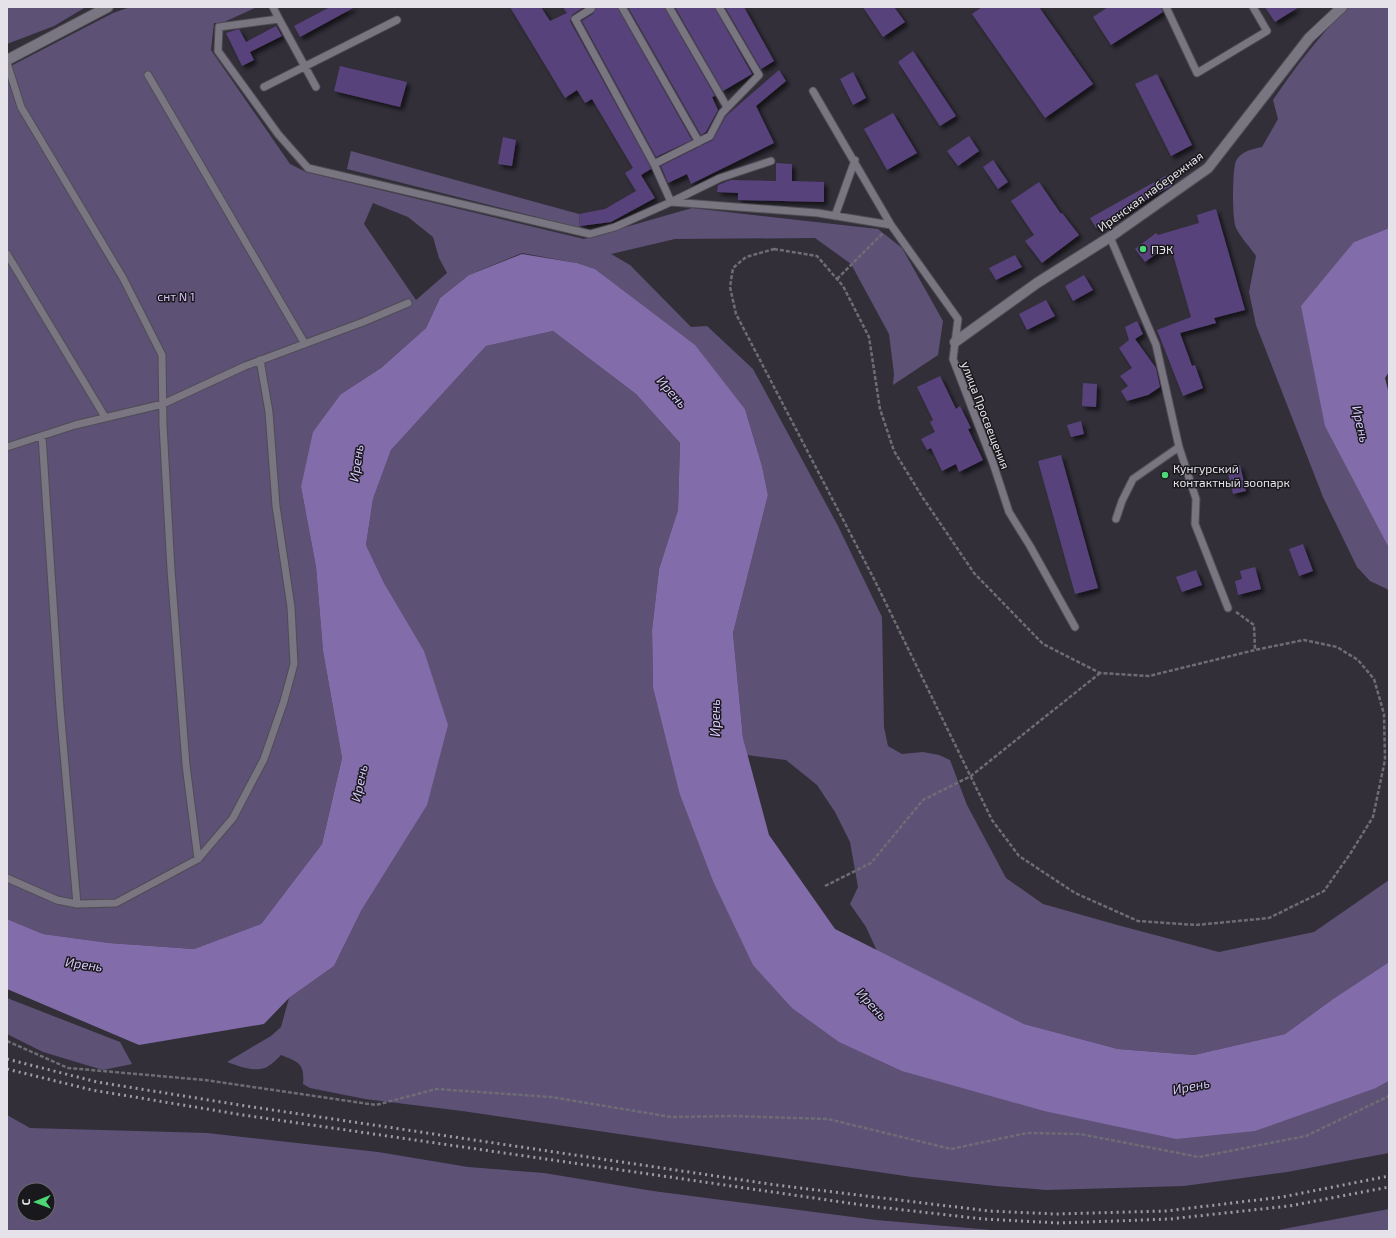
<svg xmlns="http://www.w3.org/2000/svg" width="1396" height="1238" font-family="'Exo 2',sans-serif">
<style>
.green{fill:#5e5176;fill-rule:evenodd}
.water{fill:#826ca9}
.building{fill:#58427c;filter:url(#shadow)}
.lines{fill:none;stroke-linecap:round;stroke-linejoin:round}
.service-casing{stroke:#4f4c54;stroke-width:9}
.minor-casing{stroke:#4f4c54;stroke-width:12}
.tertiary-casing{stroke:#4f4c54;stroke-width:12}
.path{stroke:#6e6c74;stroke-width:2.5;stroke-dasharray:4 2;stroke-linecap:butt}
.service{stroke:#797581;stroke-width:7}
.minor{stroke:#797581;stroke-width:10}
.tertiary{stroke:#797581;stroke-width:10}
.rail{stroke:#9e9ba3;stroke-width:3;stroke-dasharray:2 4;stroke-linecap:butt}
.poi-dot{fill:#4cd676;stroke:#19181c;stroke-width:1.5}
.labels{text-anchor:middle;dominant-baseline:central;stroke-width:3;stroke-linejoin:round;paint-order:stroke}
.street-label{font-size:12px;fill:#e5e3e9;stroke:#19181c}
.poi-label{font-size:12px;fill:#e5e3e9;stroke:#19181c;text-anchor:start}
.park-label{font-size:12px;fill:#d7c5fa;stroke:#19181c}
.water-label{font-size:13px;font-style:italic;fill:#d7c6fb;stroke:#19181c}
</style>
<defs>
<filter id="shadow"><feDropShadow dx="3.5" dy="3.5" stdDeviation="2" flood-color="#0009"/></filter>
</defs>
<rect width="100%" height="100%" fill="#322f39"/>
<path class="green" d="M7,7H86L54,26L7,44Z
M130,7H257L222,23H214L211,50L290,164L306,172L584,239L692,208L878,229L902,248L943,321L938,355L893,385L894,374L889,334L851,264L815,238L675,239L611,254L630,265L691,327L707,326L753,369L838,526L882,617L884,727L888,746L902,754L923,752L939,755L950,760L967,805L1006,878L1043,904L1121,926L1219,952L1314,932L1389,880V962L1333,999L1285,1034L1194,1055L1118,1049L1024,1024L877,951L866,927L850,904L858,887L850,842L835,812L817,785L786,760L747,755L743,738L733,633L768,495L762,466L745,409L694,345L595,269L577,263L522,253L469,275L440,298L426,328L381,368L341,394L301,487L316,567L323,651L342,758L322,844L261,924L194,949L109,943L43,934L7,919V68L113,13ZM373,203L408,217L433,237L439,258L447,273L416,300L364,224Z
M1348,7H1389V228L1354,242L1383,535L1389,548V590L1370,581L1357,567L1323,497L1256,325L1249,292L1256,256C1250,247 1241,238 1236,228C1232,220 1232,170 1236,161C1241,151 1253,149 1262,147L1278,119L1273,100C1296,66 1319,36 1348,7Z
M351,151L579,214L580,228L347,169Z
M553,331L636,394L680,443L678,510L659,569L652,630L653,688L679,792L792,1008L1376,1088L1389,1081V1153L1287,1172L1184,1186L1046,1190L996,1186L912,1177L462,1111L365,1099L310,1088L303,1084C305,1063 298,1062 281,1055C277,1059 272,1064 267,1067C255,1073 238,1066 227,1062L271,1036L281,1027L289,998L334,966L362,909L385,585L366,545L373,499L391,450L486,346Z
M7,998L120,1042L132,1064L103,1070L43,1052L7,1034Z
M7,1115L30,1128L207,1133L378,1152L468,1167L544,1173L653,1191L876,1220L1003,1231H7ZM24,1190H48V1214H24Z
M1389,1209V1231H1273Z"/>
<path class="water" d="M1389,228V372L1385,378L1389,394V548L1325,426L1301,306L1354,242Z
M522,254L577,263L595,269L695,345L745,409L762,466L768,495L733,633L743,738L769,835L835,929L1024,1024L1118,1049L1194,1055L1285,1034L1333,999L1389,962V1081L1376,1088L1255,1131L1176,1139L1044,1111L902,1071L839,1042L792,1008L753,965L713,881L679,792L653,688L652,630L659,569L678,510L680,443L636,394L553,331L486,346L391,450L373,499L366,545L385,585L424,651L448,725L427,805L362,909L334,966L289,998L264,1024L139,1045L7,989V919L43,934L109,943L194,949L261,924L322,844L342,758L323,651L316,567L301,487L313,432L341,394L381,368L426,328L440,298L469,275Z"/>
<path class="building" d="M330,7H355L300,37L294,26Z
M510,7H541L550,21L567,13L563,7H584L572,15L570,21L650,166L651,169L641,175L655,198L611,222L580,226L579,214L605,209L636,191L625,173L633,168L592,99L585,103L577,90L565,98Z
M595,7H617L692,140L656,157L582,21L594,13Z
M628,7H664L715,96L712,97L718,110L706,132L701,135Z
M675,7H714L752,74L723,91Z
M725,7H744L774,61L761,69Z
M863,7H894L905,22L883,37Z
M982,7H1039L1093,84L1045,118L972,14Z
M1108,7H1161L1163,12L1111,45L1093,17Z
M1265,7H1299L1275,22Z
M276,26L282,36L250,52L254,60L242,66L226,33L239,29L246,42Z
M913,51L956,116L940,126L898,62Z
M340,66L407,82L400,107L334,91Z
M779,70L786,81L756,106L774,143L691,184L687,174L668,183L661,166L713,140L726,116Z
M853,72L866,98L853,105L840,79Z
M1157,74L1192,145L1171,156L1135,84Z
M893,113L917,153L887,170L864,129Z
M969,136L979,151L958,166L947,151Z
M503,137L516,140L512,166L498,164Z
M993,160L1008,182L998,189L983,167Z
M776,163L792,164V181L824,182V202L738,200V193L717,192L718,185L731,180L776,181Z
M1167,175L1173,185L1096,228L1090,218Z
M1039,182L1061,214L1062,213L1079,235L1042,263L1025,241L1034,235L1011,201Z
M1216,209L1245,310L1214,318L1216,323L1180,333L1192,366L1195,365L1203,388L1183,396L1157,330L1191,317L1170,244L1145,262L1135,249L1156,233L1158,235L1199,223L1197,215Z
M1015,255L1022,267L996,280L989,268Z
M1084,275L1093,290L1073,301L1065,286Z
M1046,300L1055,316L1027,330L1019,314Z
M1137,321L1143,334L1135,339L1156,368L1160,387L1148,395L1127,401L1121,391L1128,386L1120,376L1132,368L1119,348L1129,340L1125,327Z
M940,376L956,409L960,406L971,428L968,429L983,460L959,472L956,464L942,471L931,448L927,450L921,439L935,432L930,422L933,420L917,387Z
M1083,383L1097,384L1096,407L1082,406Z
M1081,421L1084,434L1071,437L1067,425Z
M1061,455L1098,588L1075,594L1038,461Z
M1240,465L1246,491L1233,494L1227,469Z
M1303,544L1313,571L1299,576L1289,549Z
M1255,567L1261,589L1238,595L1235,581L1242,579L1240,571Z
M1196,570L1202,585L1182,592L1176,577Z"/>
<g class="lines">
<defs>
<path id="service" d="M273,7L279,19L219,27L218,51L278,134L308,168L590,234L615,227L671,202L654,164L710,136L722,113L759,75L719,7
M589,7L591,9L575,19L654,164
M622,7L699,142
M669,7L727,107
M1166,7L1197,73L1267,31L1253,7
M279,19L316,87
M7,63L21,107L123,278L162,355L163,425L171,570L186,765L198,859
M148,75L305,344
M264,87L397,20
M813,91L891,225L958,319L953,359L993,463L1009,512L1030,546L1075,627
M771,161L720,178L671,202L818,213L891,225
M835,216L855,160
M1110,237L1156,345L1179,447L1196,499L1195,524L1228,608
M7,254L105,417
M42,436L60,708L77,904
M7,447L75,425L163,404L245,366L363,322L408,303
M1116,519L1122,501L1133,479L1179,447
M7,878L57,900L77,904L116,903L198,859L233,818L264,759L284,701L294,664L291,607L276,506L269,412L260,360"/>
<path id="minor" d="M955,342L1037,283L1110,237L1208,168L1309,38L1342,7"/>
<path id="tertiary" d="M7,60L108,7"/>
</defs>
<use href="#service" class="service-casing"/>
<use href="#minor" class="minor-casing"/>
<use href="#tertiary" class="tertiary-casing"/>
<path class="path" d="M774,249L817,256L843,286L869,337L880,409L894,451L923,498L974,573L1043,644L1100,673L1149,676L1255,650L1304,640L1337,647L1358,660L1374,679L1384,714L1385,760L1373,817L1350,854L1324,891L1269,918L1196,925L1138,921L1075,893L1019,856L992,820L874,579L736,314L730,287L733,268L746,257Z
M837,279L883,233
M1236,612L1254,625L1255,650
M825,886L871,863L923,800L971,776L1100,673
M7,1041L68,1068L205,1080L376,1105L436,1089L551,1097L671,1117L733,1116L828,1119L951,1149L1027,1133L1080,1134L1199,1157L1306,1136L1389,1096"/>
<use href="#service" class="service"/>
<use href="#minor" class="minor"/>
<use href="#tertiary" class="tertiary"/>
<path class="rail" d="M7,1059L97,1082L246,1106L776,1185L989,1211L1055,1214L1166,1211L1282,1197L1389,1176
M7,1069L92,1090L243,1115L869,1206L983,1219L1059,1223L1170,1219L1289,1206L1389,1187"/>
</g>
<g class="poi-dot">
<circle cx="1143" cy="249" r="4"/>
<circle cx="1165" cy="475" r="4"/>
</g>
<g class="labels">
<g class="street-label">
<text transform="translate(1150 191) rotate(-36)">Иренская набережная</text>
<text transform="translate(986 415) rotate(69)">улица Просвещения</text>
</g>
<g class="poi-label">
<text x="1151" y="249">ПЭК</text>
<text x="1173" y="468">Кунгурский<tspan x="1173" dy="14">контактный зоопарк</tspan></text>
</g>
<g class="park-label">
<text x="176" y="296">снт N 1</text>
</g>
<g class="water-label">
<text transform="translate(672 392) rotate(48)">Ирень</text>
<text transform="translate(1361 424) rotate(77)">Ирень</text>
<text transform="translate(356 463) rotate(-82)">Ирень</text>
<text transform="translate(715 718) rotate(-90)">Ирень</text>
<text transform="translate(359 783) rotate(-78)">Ирень</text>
<text transform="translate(84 964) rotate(8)">Ирень</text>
<text transform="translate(872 1004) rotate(47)">Ирень</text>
<text transform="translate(1191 1086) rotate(-11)">Ирень</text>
</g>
</g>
<rect width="1396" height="1238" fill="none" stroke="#e5e3e9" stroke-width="16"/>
<g transform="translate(36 1202) rotate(269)"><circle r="19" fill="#19181c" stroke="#6b696e"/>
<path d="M0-3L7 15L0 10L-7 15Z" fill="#4cd676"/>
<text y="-6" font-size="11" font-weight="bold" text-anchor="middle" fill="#e5e3e9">С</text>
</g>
</svg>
